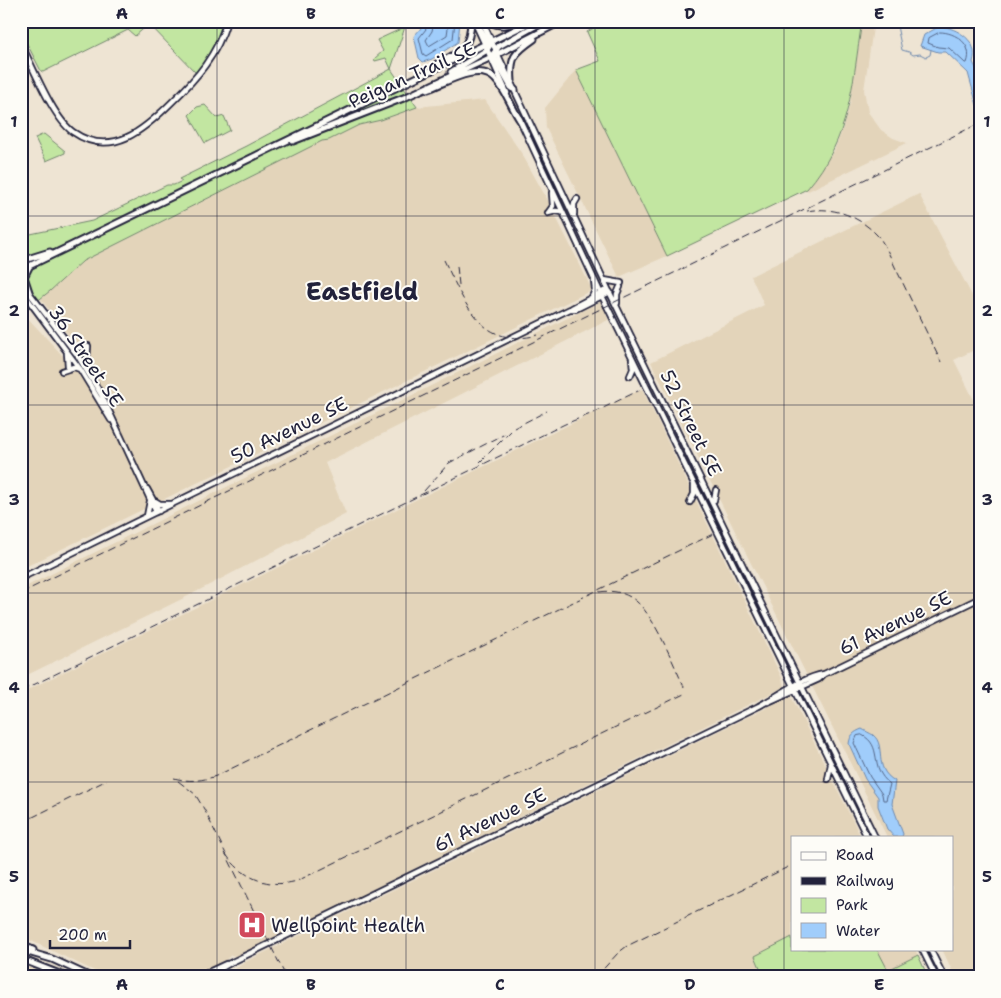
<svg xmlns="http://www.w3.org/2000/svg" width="1001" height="998" font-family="'Shantell Sans',sans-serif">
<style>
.built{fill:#e3d4ba}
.green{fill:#c2e6a1;stroke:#72846e}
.water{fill:#a0cdfb;stroke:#6e89ae}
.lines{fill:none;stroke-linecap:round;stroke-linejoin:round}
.shore{stroke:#546688;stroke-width:1}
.stream{stroke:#6e89ae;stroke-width:1}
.secondary-casing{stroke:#22223b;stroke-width:8}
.primary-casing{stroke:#22223b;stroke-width:9}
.secondary{stroke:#fdfcf7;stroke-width:4.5}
.primary{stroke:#fdfcf7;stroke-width:5}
.rail{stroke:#22223b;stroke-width:1;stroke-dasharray:8 4;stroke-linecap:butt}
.grid{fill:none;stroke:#22223b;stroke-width:1;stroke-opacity:0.55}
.labels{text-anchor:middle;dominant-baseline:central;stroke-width:4;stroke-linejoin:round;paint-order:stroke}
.street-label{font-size:19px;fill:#22223b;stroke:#fdfcf7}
.poi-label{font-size:19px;fill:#22223b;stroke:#fdfcf7;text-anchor:start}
.district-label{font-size:24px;font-weight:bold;fill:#22223b;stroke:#fdfcf7}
.neatline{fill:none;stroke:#22223b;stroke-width:2}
.grid-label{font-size:16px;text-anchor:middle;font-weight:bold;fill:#22223b}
</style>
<rect width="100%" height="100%" fill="#eee4d3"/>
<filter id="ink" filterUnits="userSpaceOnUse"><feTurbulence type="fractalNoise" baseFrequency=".02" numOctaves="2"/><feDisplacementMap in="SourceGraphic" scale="10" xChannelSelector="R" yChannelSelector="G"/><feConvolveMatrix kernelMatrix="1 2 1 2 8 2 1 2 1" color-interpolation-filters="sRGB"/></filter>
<g filter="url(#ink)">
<path class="built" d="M862,21H874L864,90L868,112L881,130L893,138L907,143L808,191L807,189L834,151L842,131L850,104Z
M576,70L667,256L619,277L546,128L545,108Z
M485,100L522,154L547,199L581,267L591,288L590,291L21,569V314L23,313L63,356L93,367L41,299L83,261L322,141L329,140L359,125L381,120L417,107Z
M919,194L980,311V347L954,360L980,412V977H955L942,949H952V837H887L651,362L764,305L751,276Z
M602,301L608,320L325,463L346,514L188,596L21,678V589Z
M642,389L781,676L784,687L266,942L237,956L231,955L222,963L192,977H107L21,936V693Z
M791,696L861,837H792V937L755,956L764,977H219L231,972L245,962Z
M877,949H915L918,955L888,971Z
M21,966L27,967L51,977H21Z"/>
<path class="green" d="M21,21H223L213,49L196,73L149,24L135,36L128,30L43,72L41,71L21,32Z
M605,21H862C852,85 851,138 807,189L667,256L576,70L600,61L587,32Z
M405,27L391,69L417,107L381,120L359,125L329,140L322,141L83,261L50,291L21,314V236L92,221L167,185H174L182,181L179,179L246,146L391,69L386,58L375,61L374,59L383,51L377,40Z
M205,105L217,118L224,116L230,130L205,143L189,115L197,107Z
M44,134L65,151V153L46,161L35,138Z
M792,937V949H877L888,970L918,955L928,977H764L755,956Z"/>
<path class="water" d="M423,21H460L458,42L432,59L423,62L419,58L414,36L422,27Z
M940,26C957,28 980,41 973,62L980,77V106L977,105L968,73L946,52H938L920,46L924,35Z
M862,729C865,731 870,733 873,735C887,746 872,768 895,781L892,804L903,834L902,837H894L887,829L878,806V797L865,779L849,744C850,735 854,732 862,729Z"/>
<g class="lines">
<path class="shore" d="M428,21L426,29L419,38L423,54L426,56L453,39L455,21
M434,21L432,31L426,40L429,46L447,35L449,21
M940,32C956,32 974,45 967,63H965L949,48L938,47L928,43L929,38Z
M862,735C884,746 868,767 890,784L886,800H883L882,794L870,777L854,743L857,736Z"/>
<path class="stream" d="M896,21L902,50L909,52L913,55L920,54L926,57L930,55L931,50"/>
<defs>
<path id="secondary" d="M482,21L608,289L875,837
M476,25L507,93
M21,44C33,67 53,118 73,132C112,159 145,129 172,102C197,78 217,55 227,21
M519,118L602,296L867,837
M548,213L553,206L552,193
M548,213L556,211L562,212
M574,214V204L577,199
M604,280L621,283
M21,282L78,356L101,394L156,512
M21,290L80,369L111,420
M592,297L595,290L594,281
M617,303V294L620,287
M572,308L608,289
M73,349L88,346L87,361L93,376
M67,353L68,366
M62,371L74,367L80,369
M630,376L633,369L632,359
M147,489L159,511
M714,500L716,490
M155,501L160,504H172
M690,502L694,494V484
M147,516L150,501
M21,578L570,309H576L610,292
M768,702L819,679L823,675
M828,779L831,764
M922,949L936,977
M930,949L944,977
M198,977L226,964
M206,977L230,963L757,707C777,697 801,678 824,674L980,598"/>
<path id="primary" d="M489,21C500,28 510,25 521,21
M476,23L490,44
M493,55L511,87L515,90
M491,57L499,46L544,21
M437,64C460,52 470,50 471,21
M451,72L487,50L492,42
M512,81C510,57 514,53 534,39
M428,89C445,83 479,62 495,79C506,90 511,107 520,120
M293,141L406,97L498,54L562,21
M21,261L50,252
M29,267L24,277L29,292
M21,270L533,21
M21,945L33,950
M21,950L52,959L91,977
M21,959L67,977"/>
</defs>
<use href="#secondary" class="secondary-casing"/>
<use href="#primary" class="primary-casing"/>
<use href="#secondary" class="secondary"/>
<use href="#primary" class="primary"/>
<path class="rail" d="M807,211C833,206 859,216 877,235C887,246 892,262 899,275C913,304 927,333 941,362
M444,260C464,301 480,350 538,335
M457,266L459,285
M480,462L514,428L547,411
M424,491L449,463L505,434
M599,592C612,590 625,592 636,601C655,617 673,663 684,687
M21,593L980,123
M21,691L565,424L593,413L640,390
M174,778C188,782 202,781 216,776L713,534
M178,781L195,794L204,809L286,977
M21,823L107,780
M225,853C242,878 268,889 297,881L684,694
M596,977L618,953L627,946L788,867"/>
</g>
</g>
<path class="grid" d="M217,21V977M406,21V977M595,21V977M784,21V977M21,216H980M21,405H980M21,593H980M21,782H980"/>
<defs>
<symbol id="hospital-square" viewBox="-11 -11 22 22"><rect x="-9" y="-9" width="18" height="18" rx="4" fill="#d1495b" stroke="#fdfcf7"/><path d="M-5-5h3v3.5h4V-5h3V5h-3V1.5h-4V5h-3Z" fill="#fff"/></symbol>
</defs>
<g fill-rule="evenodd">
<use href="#hospital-square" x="236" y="909" width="32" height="32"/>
</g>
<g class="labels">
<g class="street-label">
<text transform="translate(412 75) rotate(-24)">Peigan Trail SE</text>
<text transform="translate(86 356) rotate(56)">36 Street SE</text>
<text transform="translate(691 423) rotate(64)">52 Street SE</text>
<text transform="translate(289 430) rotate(-26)">50 Avenue SE</text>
<text transform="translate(895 623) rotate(-26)">61 Avenue SE</text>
<text transform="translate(490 820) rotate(-26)">61 Avenue SE</text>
</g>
<g class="poi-label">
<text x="271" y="925">Wellpoint Health</text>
</g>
<g class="district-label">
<text x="362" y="292">Eastfield</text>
</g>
</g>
<rect width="1001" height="998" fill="none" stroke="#fdfcf7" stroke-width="55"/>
<rect x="791" y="836" width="162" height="115" fill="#fdfcf7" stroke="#a5a5ac"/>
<rect x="801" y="852" width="25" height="8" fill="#fdfcf7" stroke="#a5a5ac"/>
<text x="836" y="860" font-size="15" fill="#22223b">Road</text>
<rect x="801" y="877" width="25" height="8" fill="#22223b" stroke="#a5a5ac"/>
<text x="836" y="886" font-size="15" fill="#22223b">Railway</text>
<rect x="801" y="898" width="25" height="15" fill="#c2e6a1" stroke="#a5a5ac"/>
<text x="836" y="910" font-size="15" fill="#22223b">Park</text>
<rect x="801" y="923" width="25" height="15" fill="#a0cdfb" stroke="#a5a5ac"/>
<text x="836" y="936" font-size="15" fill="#22223b">Water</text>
<path d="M50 940v8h80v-8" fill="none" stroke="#22223b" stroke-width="2.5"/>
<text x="58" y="940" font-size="15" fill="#22223b" stroke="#fdfcf7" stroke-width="4" paint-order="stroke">200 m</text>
<rect x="28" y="28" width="946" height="942" class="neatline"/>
<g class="grid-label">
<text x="122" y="19">A</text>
<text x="311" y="19">B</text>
<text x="500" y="19">C</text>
<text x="690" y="19">D</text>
<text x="879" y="19">E</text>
<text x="14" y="127">1</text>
<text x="987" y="127">1</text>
<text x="14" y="316">2</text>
<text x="987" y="316">2</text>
<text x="14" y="505">3</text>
<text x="987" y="505">3</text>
<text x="14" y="693">4</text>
<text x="987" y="693">4</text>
<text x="14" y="882">5</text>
<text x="987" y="882">5</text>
<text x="122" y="990">A</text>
<text x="311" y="990">B</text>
<text x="500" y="990">C</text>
<text x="690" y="990">D</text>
<text x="879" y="990">E</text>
</g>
</svg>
